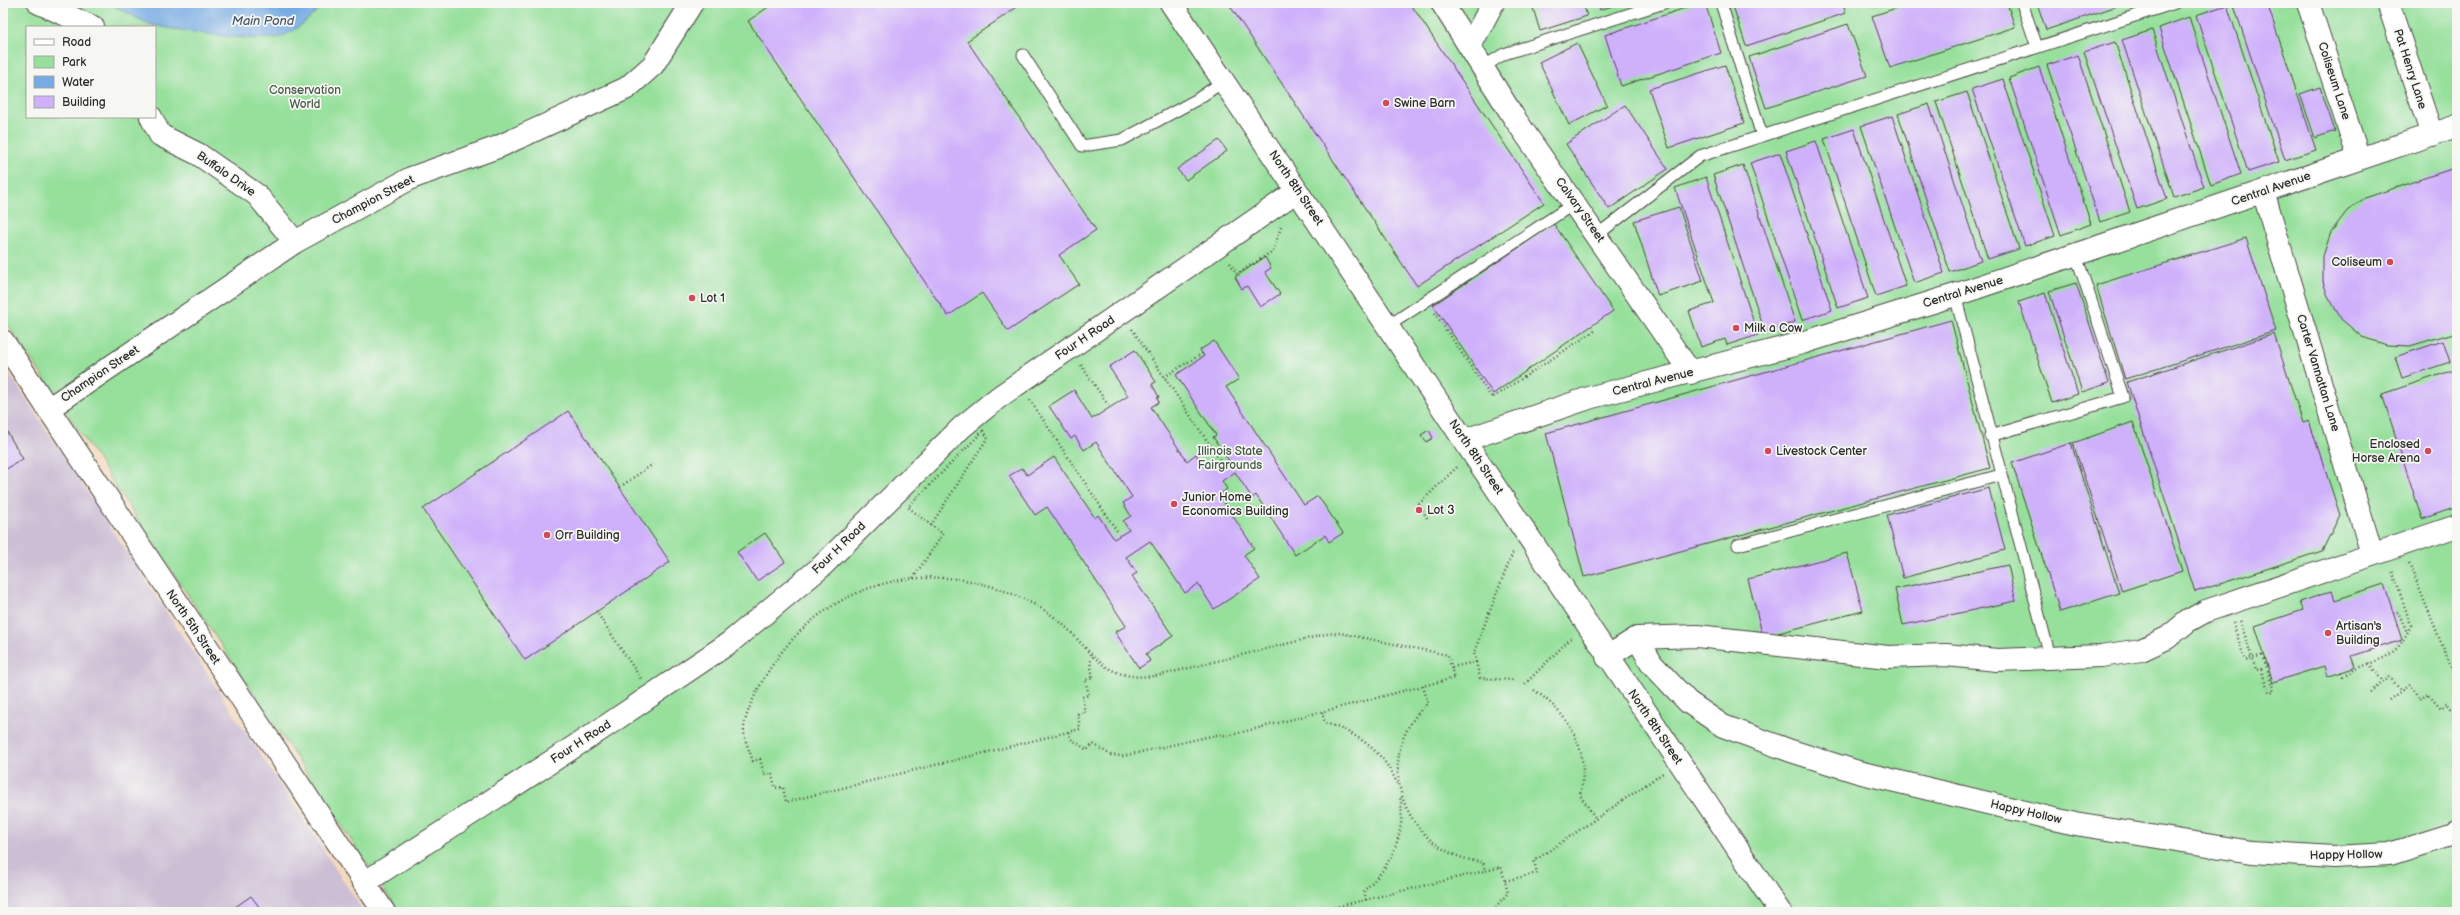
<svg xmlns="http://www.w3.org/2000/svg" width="2460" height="915" font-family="'Balsamiq Sans',sans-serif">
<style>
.industrial{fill:#ccbed4}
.green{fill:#96e09b;stroke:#608663;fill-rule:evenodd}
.water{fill:#77abe4;stroke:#516b88}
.building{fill:#cfb0fb}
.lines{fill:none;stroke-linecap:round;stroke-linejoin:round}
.service-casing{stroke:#494541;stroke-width:13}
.minor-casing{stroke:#494541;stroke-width:24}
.secondary-casing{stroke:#494541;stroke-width:24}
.path{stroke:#494541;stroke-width:2.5;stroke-dasharray:1 3;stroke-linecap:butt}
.service{stroke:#fff;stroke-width:11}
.minor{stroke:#fff;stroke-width:22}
.secondary{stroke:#fff;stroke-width:22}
.poi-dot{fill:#d1495b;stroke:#f6f6f2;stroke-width:1.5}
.labels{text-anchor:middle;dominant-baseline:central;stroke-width:3.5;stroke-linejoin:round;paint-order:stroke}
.street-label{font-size:12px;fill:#2b2b2b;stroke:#f6f6f2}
.park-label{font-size:12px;fill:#465847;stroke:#f6f6f2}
.poi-label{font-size:12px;fill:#2b2b2b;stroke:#f6f6f2;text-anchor:start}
.water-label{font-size:13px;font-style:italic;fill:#46586c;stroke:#f6f6f2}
</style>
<rect width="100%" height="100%" fill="#f6f6f2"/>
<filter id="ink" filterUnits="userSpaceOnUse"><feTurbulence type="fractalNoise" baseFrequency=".025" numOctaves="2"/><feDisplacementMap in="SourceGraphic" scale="8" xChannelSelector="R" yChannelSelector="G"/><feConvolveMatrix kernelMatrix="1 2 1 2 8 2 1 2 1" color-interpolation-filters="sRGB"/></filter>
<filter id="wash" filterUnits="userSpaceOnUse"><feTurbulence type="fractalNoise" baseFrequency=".012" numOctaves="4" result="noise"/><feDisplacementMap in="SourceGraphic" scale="16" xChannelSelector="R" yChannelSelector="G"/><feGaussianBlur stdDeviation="0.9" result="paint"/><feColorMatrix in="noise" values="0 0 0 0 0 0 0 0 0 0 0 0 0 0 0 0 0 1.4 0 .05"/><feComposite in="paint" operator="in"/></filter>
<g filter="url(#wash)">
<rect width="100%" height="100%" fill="#f4dabd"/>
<path class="industrial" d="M3,364L364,912H3Z"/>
<path class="green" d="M3,3H2457V912H399L3,317ZM27,27H155V117H27Z"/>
<path class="water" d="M109,3H323C313,17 296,31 280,37C263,43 165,30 147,23C134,17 121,9 109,3Z"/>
<g id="blocks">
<path class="building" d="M774,3H1023L967,41L1096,230L1059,255L1079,284L1008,331L982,293L948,316L748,21Z
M1228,3H1410L1544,203L1417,286Z
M1537,3H1583L1587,16L1540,31L1532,5Z
M1598,3H1622L1600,10Z
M1700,3H1705L1721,53L1621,86L1605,35Z
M1732,3H1843L1846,13L1746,46Z
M1912,3H2007L2015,27L1890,68L1872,16Z
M2037,3H2126L2046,30Z
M2233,3H2267L2316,150L2285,160Z
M2227,5L2279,162L2248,172L2196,15Z
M2189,17L2241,174L2211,185L2159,28Z
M1848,24L1867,76L1766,108L1749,57Z
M2152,30L2204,187L2174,197L2122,40Z
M2115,42L2167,199L2137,209L2084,52Z
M1577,43L1607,105L1569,125L1539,62Z
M2078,55L2130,212L2100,222L2047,65Z
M1725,65L1744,123L1669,148L1649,89Z
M2039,67L2091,224L2061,235L2009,78Z
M2003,79L2055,236L2025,246L1972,89Z
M2320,87L2335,131L2315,138L2300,94Z
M1967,92L2019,249L1988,259L1936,102Z
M1929,104L1981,261L1950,272L1898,114Z
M1625,105L1668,169L1609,209L1566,144Z
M1892,116L1944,273L1914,283L1861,126Z
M1854,129L1906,286L1876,296L1824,139Z
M1219,140L1227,151L1186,180L1177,169Z
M1816,141L1868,298L1838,308L1786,151Z
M1780,153L1832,310L1802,320L1750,163Z
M1743,165L1795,322L1765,332L1713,175Z
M2457,167V332L2410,346L2387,345L2362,337L2341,319L2327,294L2323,281V256L2331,232L2347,211L2365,198Z
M1706,177L1758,335L1727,345L1725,339L1701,347L1689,311L1714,303L1675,188Z
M1679,207L1703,281L1658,296L1634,221Z
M1554,224L1613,311L1493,394L1433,305Z
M2246,238L2276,331L2125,379L2096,285Z
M1265,257L1271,268L1265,272L1280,294L1260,307L1247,286L1242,289L1235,277Z
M2076,283L2109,383L2082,392L2049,291Z
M2045,293L2078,394L2052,403L2019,302Z
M1951,320L1990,468L1584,577L1546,433Z
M2274,334L2303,423L2309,421L2340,515L2322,551L2195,592L2127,382Z
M1214,341L1239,379L1226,387L1304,505L1318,496L1343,533L1329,542L1325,535L1295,555L1256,495L1252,498L1235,472L1222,481L1227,489L1219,495L1254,548L1244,555L1260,579L1214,609L1198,584L1185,593L1150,541L1126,557L1137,573L1132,576L1173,636L1146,654L1150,661L1139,668L1115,632L1126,626L1047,507L1035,515L1009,476L1022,468L1027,475L1054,457L1095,518L1098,515L1114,539L1129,530L1123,521L1131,516L1123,503L1132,497L1096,442L1084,450L1075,436L1071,439L1049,406L1074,390L1092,419L1128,396L1109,367L1135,350L1156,382L1152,384L1159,397L1157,398L1159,402L1151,407L1187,461L1196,454L1203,466L1211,461L1217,469L1229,461L1213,437L1216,435L1176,375L1204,356L1200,350Z
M2443,341L2450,362L2402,378L2395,357Z
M2457,369V507L2422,519L2382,394Z
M568,411L670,562L525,660L423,509Z
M2133,422L2182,571L2122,591L2073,443Z
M3,425L23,459L3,471Z
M1429,430L1433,438L1426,442L1421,435Z
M2071,443L2119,593L2060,612L2012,463Z
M1989,488L2005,550L1903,578L1887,515Z
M765,533L785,562L757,581L737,552Z
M1847,553L1863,611L1763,637L1748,579Z
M2008,565L2016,601L1903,625L1895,589Z
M2384,584L2402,640L2352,656L2356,667L2327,677L2324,666L2273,682L2255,626L2303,610L2300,602L2332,591L2335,600Z
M251,896L263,912H228Z"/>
</g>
</g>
<g filter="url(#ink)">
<use href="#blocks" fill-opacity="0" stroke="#494541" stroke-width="1"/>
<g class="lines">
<defs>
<path id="service" d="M1721,3L1762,136
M2022,3L2037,47
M1023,55L1082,146L1122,140L1196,100L1224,81
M1483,67L1504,54L1664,3
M1597,235L1700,156L2175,3
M1955,295L2050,657
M1388,326L1575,203
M1990,436L2123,397L2076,255
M1738,545L2001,475"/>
<path id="minor" d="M39,3L93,27
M1171,3L1780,912
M1442,3L1513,116L1691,373
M2308,3L2359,159
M2388,3L2432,135
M1470,46L1493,3
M151,117L160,135L198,154L257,195L295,242
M2263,191L2372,554
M48,409L295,242L411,178L498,147L627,88L653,65L692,3
M1465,440L1592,397L1802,343L1955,295L2457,126
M1637,638L1652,664L1688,702L1723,726L1791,751L1858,772L2075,824L2252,852L2333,857L2390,854L2450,835L2457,831
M1607,657L1637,638L1697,636L1888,657L1946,655L1997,660L2101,656L2141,650L2167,638L2188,621L2206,611L2457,526
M364,883L603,728L729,643L821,567L962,427L999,397L1297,191"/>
<path id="secondary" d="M3,341L384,912"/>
</defs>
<use href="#service" class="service-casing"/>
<use href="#minor" class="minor-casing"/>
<use href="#secondary" class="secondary-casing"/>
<path class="path" d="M1230,263L1237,274L1273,251L1281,227
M1435,313L1492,398L1596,330
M1132,329L1220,460
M1081,365L1110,408
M1164,377L1203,353
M1030,400L1117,531
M983,431L988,437L931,525L908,507Z
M620,487L653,464
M1427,518L1419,504L1457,467
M2409,563L2457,682
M913,578L943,534L931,525
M596,611L641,679
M2393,613L2398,612L2407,632
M2233,623L2245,660L2252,658L2240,620
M2263,655L2274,692L2269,693L2261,669L2256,670L2252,658L2264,655
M1476,662L1480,678L1514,680
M2369,663L2383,682
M1452,667L1476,662L1474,652L1512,554L1515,552
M2341,672L2343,676C2376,656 2393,666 2411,625L2392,570
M1525,684L1572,637
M1423,686L1428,703C1367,757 1405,855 1483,862L1485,871
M1534,690C1570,715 1591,750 1580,795L1596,819
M2370,692L2390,677L2401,691
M2389,700L2409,685L2420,700L2428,693L2441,708L2447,703L2457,716
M1322,712L1325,723C1358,733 1385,752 1398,786
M1068,732L1071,739L1087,750L1093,744L1111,755L1123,756L1220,734L1227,736L1454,678L1448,655L1340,633L1326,634L1161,675C1093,686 1091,639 1044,610C952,554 839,570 775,661C765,675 742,715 744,732C745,742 750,752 753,761L760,759L764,774L772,773L775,788L783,787L786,802L1068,732L1080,729L1078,714L1085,713L1082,697L1089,695L1085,680L1093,678L1090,662L1093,657
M1505,881L1537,873L1534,861L1663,773
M1366,900L1364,891C1370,884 1377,878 1383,870C1398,849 1405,822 1400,796
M2304,911V912
M1315,912L1501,867L1508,893L1491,912
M1564,912L1565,904"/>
<use href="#service" class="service"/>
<use href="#minor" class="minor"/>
<use href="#secondary" class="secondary"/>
</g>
</g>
<g class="poi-dot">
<circle cx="1386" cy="103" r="4"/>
<circle cx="2390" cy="262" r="4"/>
<circle cx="692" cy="298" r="4"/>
<circle cx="1736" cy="328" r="4"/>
<circle cx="1768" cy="451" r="4"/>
<circle cx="2428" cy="451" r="4"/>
<circle cx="1174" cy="504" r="4"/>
<circle cx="1419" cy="510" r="4"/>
<circle cx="547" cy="535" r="4"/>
<circle cx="2328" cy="633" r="4"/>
</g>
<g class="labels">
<g class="street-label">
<text transform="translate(2410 69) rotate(72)">Pat Henry Lane</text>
<text transform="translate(2334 81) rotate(72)">Coliseum Lane</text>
<text transform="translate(226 174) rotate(35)">Buffalo Drive</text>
<text transform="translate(1296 188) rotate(56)">North 8th Street</text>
<text transform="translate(2271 189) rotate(-19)">Central Avenue</text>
<text transform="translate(373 200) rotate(-28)">Champion Street</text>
<text transform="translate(1580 210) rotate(55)">Calvary Street</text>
<text transform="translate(1963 292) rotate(-17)">Central Avenue</text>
<text transform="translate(1085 338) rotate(-34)">Four H Road</text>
<text transform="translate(2318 373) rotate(73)">Carter Vannattan Lane</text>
<text transform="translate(100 374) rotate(-34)">Champion Street</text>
<text transform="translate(1653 382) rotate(-14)">Central Avenue</text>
<text transform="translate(1476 457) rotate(56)">North 8th Street</text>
<text transform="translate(839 548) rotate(-44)">Four H Road</text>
<text transform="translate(193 627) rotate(56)">North 5th Street</text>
<text transform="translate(1655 727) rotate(56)">North 8th Street</text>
<text transform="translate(581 742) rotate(-33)">Four H Road</text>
<text transform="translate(2026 812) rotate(13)">Happy Hollow</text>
<text transform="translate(2346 855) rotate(-1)">Happy Hollow</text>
</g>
<g class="park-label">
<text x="305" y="90">Conservation<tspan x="305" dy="14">World</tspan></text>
<text x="1230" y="451">Illinois State<tspan x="1230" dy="14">Fairgrounds</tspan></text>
</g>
<g class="poi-label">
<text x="1394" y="103">Swine Barn</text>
<text x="2382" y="262" text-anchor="end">Coliseum</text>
<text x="700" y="298">Lot 1</text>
<text x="1744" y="328">Milk a Cow</text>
<text x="2420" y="444" text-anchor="end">Enclosed<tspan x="2420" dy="14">Horse Arena</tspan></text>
<text x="1776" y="451">Livestock Center</text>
<text x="1182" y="497">Junior Home<tspan x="1182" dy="14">Economics Building</tspan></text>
<text x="1427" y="510">Lot 3</text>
<text x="555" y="535">Orr Building</text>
<text x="2336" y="626">Artisan's<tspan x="2336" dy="14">Building</tspan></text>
</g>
<g class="water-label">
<text x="263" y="21">Main Pond</text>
</g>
</g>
<rect width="2460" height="915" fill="none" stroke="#f6f6f2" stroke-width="16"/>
<rect x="26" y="26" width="130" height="92" fill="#f6f6f2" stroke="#a5a5a2"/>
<rect x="34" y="39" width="20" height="6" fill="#ffffff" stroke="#a5a5a2"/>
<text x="62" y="46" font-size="12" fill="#2b2b2b">Road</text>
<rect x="34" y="56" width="20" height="12" fill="#96e09b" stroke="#a5a5a2"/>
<text x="62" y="66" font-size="12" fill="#2b2b2b">Park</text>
<rect x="34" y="76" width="20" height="12" fill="#77abe4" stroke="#a5a5a2"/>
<text x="62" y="86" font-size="12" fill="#2b2b2b">Water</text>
<rect x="34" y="96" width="20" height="12" fill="#cfb0fb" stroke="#a5a5a2"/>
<text x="62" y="106" font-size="12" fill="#2b2b2b">Building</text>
</svg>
